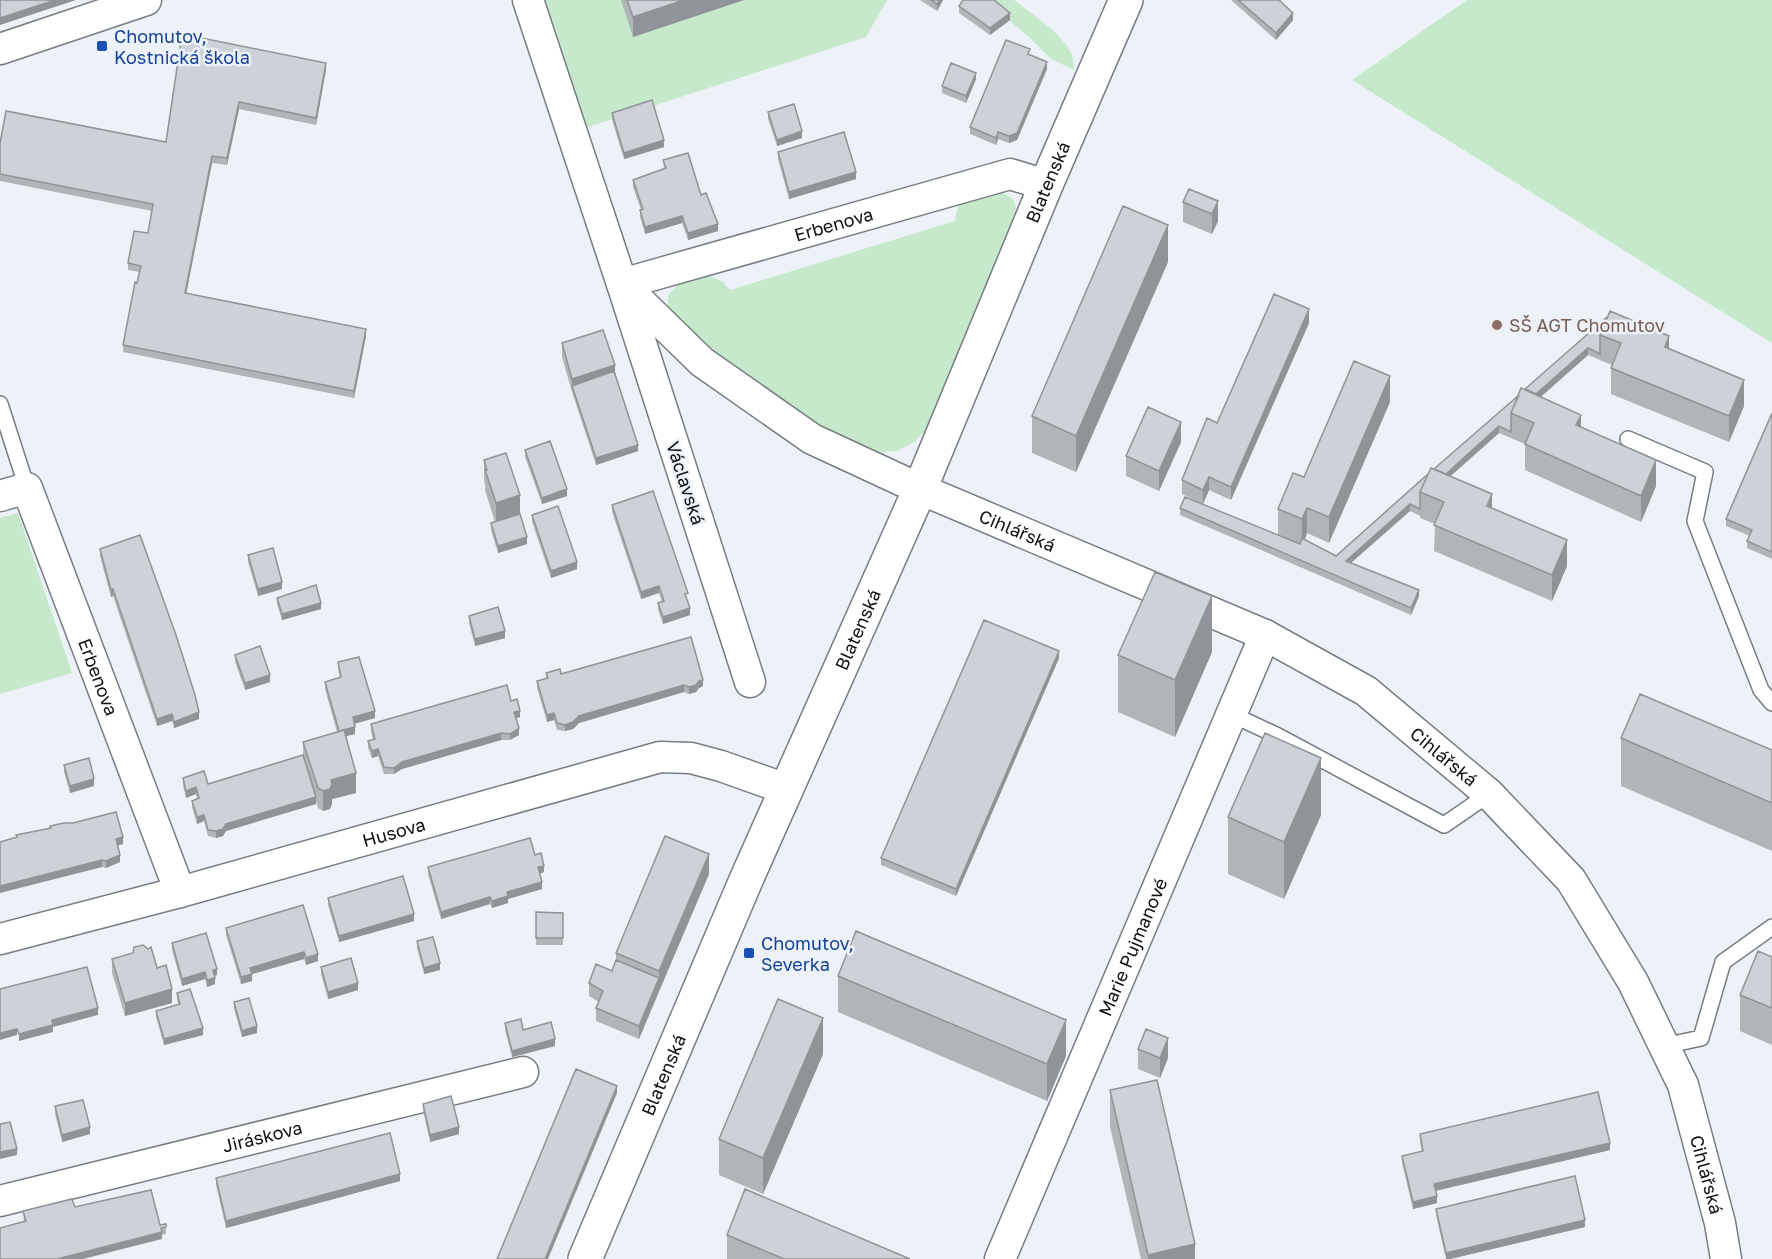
<svg xmlns="http://www.w3.org/2000/svg" width="1772" height="1259" font-family="'Golos Text',sans-serif">
<style>
.green{fill:#c6e9cb}
.lines{fill:none;stroke-linecap:round;stroke-linejoin:round}
.lane-casing{stroke:#787d82;stroke-width:18}
.street-casing{stroke:#787d82;stroke-width:33}
.secondary-casing{stroke:#787d82;stroke-width:36}
.lane{stroke:#fff;stroke-width:15}
.street{stroke:#fff;stroke-width:30}
.secondary{stroke:#fff;stroke-width:33}
.wall{fill:#b0b5ba}
.shaded-wall{fill:#909397}
.building{fill:#cdd2d8;stroke:#909397;stroke-width:1.5}
.transit-dot{fill:#1a4fb4;stroke:#edf2f8;stroke-width:2}
.education-dot{fill:#8d6e63;stroke:#edf2f8;stroke-width:2}
.labels{text-anchor:middle;dominant-baseline:central;stroke-width:5;stroke-linejoin:round;paint-order:stroke}
.transit-label{font-size:18px;fill:#164399;stroke:#edf2f8;text-anchor:start}
.street-label{font-size:18px;fill:#0f1113;stroke:#edf2f8}
.education-label{font-size:18px;fill:#785e54;stroke:#edf2f8;text-anchor:start}
</style>
<rect width="100%" height="100%" fill="#edf2f8"/>
<path class="green" d="M543,0H887L866,37L585,128Z
M986,0H1014L1053,30L1067,46L1072,55L1074,70L1051,59L1031,39Z
M1467,0H1772V343L1352,80Z
M996,188L1013,199L1017,211L931,425L914,442L897,451L876,452L812,424L699,342L671,315L668,308V295L681,281L705,274L723,282L730,290L955,221C958,194 974,194 996,188Z
M18,513L72,673L0,694V518Z"/>
<g class="lines">
<defs>
<path id="lane" d="M0,404L27,488
M1628,439L1705,472L1695,521L1761,690L1772,703
M1231,714L1278,736L1444,825L1489,794
M1664,1046L1701,1038L1723,962L1772,927"/>
<g id="street">
<path id="s1" d="M528,0L622,284L702,362L812,439L920,489L1265,635L1366,691L1489,794L1571,880L1633,982L1683,1085L1720,1223L1726,1259"/>
<path d="M0,49L146,0"/>
<path id="s2" d="M0,496L27,488L180,892"/>
<path id="s3" d="M750,682L622,284L1010,174L1046,185"/>
<path id="s4" d="M0,939L180,892L660,757L691,758L721,766L786,789"/>
<path id="s5" d="M0,1201L523,1072"/>
<path id="s6" d="M1000,1259L1265,635"/>
</g>
<g id="secondary">
<path id="s7" d="M585,1259L746,880L920,489L1046,185L1126,0"/>
</g>
</defs>
<use href="#lane" class="lane-casing"/>
<use href="#street" class="street-casing"/>
<use href="#secondary" class="secondary-casing"/>
<use href="#lane" class="lane"/>
<use href="#street" class="street"/>
<use href="#secondary" class="secondary"/>
</g>
<path class="wall" d="M621,0H744L633,37Z
M920,0H943L937,11Z
M1231,0H1279L1293,20L1276,40Z
M959,6L1010,20L990,35L959,13Z
M182,34L326,70L316,125L239,109L227,165L212,163L186,293L366,336L354,398L123,352V345L139,272L128,270V263L148,233L152,211L0,181V143L166,142Z
M1030,55L1047,69L1017,140L1009,143L998,139L996,145L970,134V127Z
M976,79L966,103L942,93V86Z
M768,112L802,138L777,146L768,119Z
M612,113L664,147L624,159L612,120Z
M778,152L856,179L789,199L778,159Z
M663,160L701,195L718,231L688,240L682,223L645,234L640,217L641,210L633,187V180L664,169Z
M1218,201V221L1212,234L1183,222V202Z
M1168,262L1076,472L1032,453V416Z
M1607,317L1669,349L1744,406L1729,442L1611,394V368L1612,365L1588,355L1541,397L1581,427L1656,486L1641,522L1525,470V444L1499,433L1451,476L1567,566L1552,601L1434,551L1435,524L1420,518V516L1410,511L1351,563L1419,596L1411,615L1180,515V508L1278,535V509L1390,402L1329,543L1307,533L1305,540L1336,556Z
M1309,323L1231,500L1209,490L1203,504L1182,494V480L1217,423Z
M562,343L615,372L638,451L596,465L572,392L562,357Z
M1772,413V559L1747,548V541L1750,536L1726,526V519Z
M1181,442L1159,491L1126,476V456Z
M525,450L567,496L542,504L525,457Z
M484,460L520,515L527,544L498,553L491,530V523L495,522L485,490V485L484,480Z
M612,505L688,600L690,615L663,624L658,610V603L662,602L659,593L641,599L612,512Z
M532,515L577,569L551,578L532,522Z
M100,549L199,719L174,728L172,721L157,726L113,596L111,597L100,556Z
M248,555L282,589L258,596L248,562Z
M277,598L321,609L282,620L277,604Z
M469,616L505,638L475,646L469,623Z
M1212,652L1175,737L1118,712V655Z
M235,655L270,682L245,690L235,662Z
M1059,658L956,896L881,865V858Z
M338,662L375,718L354,724L355,734L345,736L356,793L332,799V804L330,809L323,811L318,808L316,801V804L226,831L223,836L216,838L208,836L204,821L197,824L192,807V801L197,799L196,794L186,798L183,785V778L208,784L303,755V742L337,732L325,689V682L340,678L338,669Z
M546,673L561,674L703,686L699,688L696,692L689,694L684,692L579,723L573,729L565,731L557,730L554,720L547,722L537,688V681L546,678Z
M511,701L520,717L516,719L519,735L510,740H501L402,769L394,774H384L378,756L372,758L368,748V741L373,740L371,731V724Z
M1621,738L1772,750V851L1621,786Z
M64,765L94,786L70,793L64,772Z
M1321,815L1284,899L1228,874V817Z
M0,842L123,844L118,845L120,862L106,868L102,867L52,879Z
M535,855L544,872L540,874L542,889L508,899V903L492,908L490,904L441,919L428,874V867Z
M709,874L639,1039L596,1021V1008L599,1002L589,996V983L612,971L616,962V953Z
M328,898L414,921L339,942L328,905Z
M303,905L318,961L306,965L304,959L252,974V981L241,984L226,935V928Z
M536,912L563,913V945H536Z
M417,941L440,970L424,974L417,948Z
M172,943L217,975L215,976V984L207,987L205,979L182,986L172,950Z
M1772,957V1045L1740,1031V995Z
M112,959L172,1003L125,1016L112,973Z
M321,967L358,990L328,999L321,974Z
M838,976L1066,1056L1047,1101L838,1012Z
M177,993L203,1035L164,1045L156,1017V1011L179,1005L177,1000Z
M234,1002L257,1033L242,1037L234,1009Z
M505,1023L523,1030L555,1046L512,1057L505,1030Z
M1138,1049L1168,1058L1160,1078L1138,1069Z
M823,1054L763,1194L719,1175V1139Z
M1110,1090L1195,1259H1141L1110,1127Z
M423,1104L459,1134L430,1142L423,1110Z
M55,1106L90,1134L62,1142L55,1113Z
M1420,1134L1610,1150L1436,1191L1437,1203L1413,1209L1402,1163V1156L1422,1152L1420,1141Z
M216,1178L400,1181L226,1228L216,1185Z
M75,1207L160,1225L166,1227V1234L162,1235V1239L24,1221L23,1211Z
M1436,1209L1585,1227L1450,1259H1446L1436,1215Z
M727,1235L910,1259H727Z"/>
<path class="shaded-wall" d="M55,0H76L0,25V18Z
M684,0H744L633,37V17Z
M939,0H943L937,11V4Z
M1010,13V20L990,35V28Z
M1293,13V20L1276,40V33Z
M1047,62V69L1017,140L1009,143V136Z
M326,63V70L316,125V118Z
M976,73V79L966,103V96Z
M239,102V109L227,165V158Z
M802,131V138L777,146V140Z
M998,132V139L996,145V138Z
M664,140V147L624,159V153Z
M212,156V163L185,300V293Z
M856,172V179L789,199V192Z
M1218,201V221L1212,234V214Z
M682,216V223L645,234V227Z
M718,224V231L688,240V233Z
M1168,225V262L1076,472V436Z
M1309,309V323L1231,500V487Z
M366,329V336L354,398V391Z
M1669,336V362L1665,347Z
M1588,348V355L1521,414V407Z
M615,365V378L572,386V379Z
M1390,376V402L1329,543V517Z
M1744,380V406L1729,442V416Z
M1581,415V440L1576,425Z
M1181,422V442L1159,491V471Z
M1499,426V433L1431,493V487Z
M638,445V451L596,465V458Z
M1656,460V486L1641,522V496Z
M1209,477V490L1203,504V490Z
M567,489V496L542,504V498Z
M1492,494V519L1487,506Z
M520,495V515L496,523V503Z
M1410,504V511L1346,567V561Z
M1307,508V533L1302,545V519Z
M527,537V544L498,553V546Z
M1567,540V566L1552,601V575Z
M577,562V569L551,578V571Z
M282,582V589L258,596V589Z
M659,586V593L641,599V592Z
M113,589V596L111,597V590Z
M1419,590V596L1411,615V608Z
M1212,596V652L1175,737V680Z
M321,603V609L282,620V614Z
M690,608V615L663,624V617Z
M505,631V638L475,646V639Z
M1059,651V658L956,896V889Z
M270,675V682L245,690V683Z
M703,680V686L699,688L696,692L689,694V687L699,681Z
M684,685V692L579,723L573,729L565,731V725L579,716Z
M375,711V718L353,724V717Z
M520,711V717L514,719V712Z
M199,712V719L174,728V722Z
M554,713V720L547,722V715Z
M172,714V721L157,726V719Z
M355,727V734L339,738V731Z
M519,728V735L510,740V734Z
M501,733V740L402,769L394,774V768L402,762Z
M378,749V756L372,758V751Z
M1321,758V815L1284,899V842Z
M356,773V793L332,799V804L330,809L323,811V791L331,780Z
M94,779V786L70,793V786Z
M196,787V794L186,798V791Z
M316,797V804L226,831L223,836L216,838V831L226,824Z
M204,815V821L197,824V817Z
M123,837V844L116,846V839Z
M709,854V874L659,991V971Z
M120,855V862L106,868V861Z
M102,860V867L0,893V886Z
M544,866V872L538,874V867Z
M542,882V889L508,899V903L492,908V901L507,892Z
M490,897V904L441,919V912Z
M414,914V921L339,942V936Z
M304,952V959L252,974V981L241,984V977L250,968Z
M318,954V961L306,965V958Z
M440,963V970L424,974V968Z
M217,969V975L213,976V970Z
M205,972V979L182,986V979Z
M215,978V984L207,987V980Z
M659,978V991L639,1039V1026Z
M358,983V990L328,999V992Z
M172,989V1003L125,1016V1003Z
M98,1008V1015L53,1027V1032L19,1041V1034L52,1020Z
M823,1018V1054L763,1194V1158Z
M1066,1020V1056L1047,1101V1064Z
M257,1026V1033L242,1037V1031Z
M203,1028V1035L164,1045V1039Z
M17,1029V1035L0,1040V1033Z
M1168,1038V1058L1160,1078V1058Z
M555,1039V1046L512,1057V1051Z
M617,1086V1093L548,1259H545Z
M90,1127V1134L62,1142V1135Z
M459,1127V1134L430,1142V1135Z
M1610,1143V1150L1434,1191V1184Z
M17,1149V1155L0,1159V1152Z
M400,1174V1181L226,1228V1221Z
M1437,1196V1203L1413,1209V1202Z
M1585,1220V1227L1450,1259H1446V1253Z
M162,1232V1239L83,1259H57Z
M1195,1244V1259H1148V1255Z"/>
<path class="building" d="M0,0H55L0,18Z
M627,0H684L633,17Z
M931,0H939L937,4Z
M963,0H994L1010,13L990,28L959,6Z
M1238,0H1279L1293,13L1276,33Z
M182,34L326,63L316,118L239,102L227,158L212,156L185,293L366,329L354,391L123,345L135,282L137,283L141,266L128,263L134,231L148,233L153,204L0,174V143L6,111L166,142Z
M1006,40L1030,49L1028,54L1047,62L1017,133L1009,136L998,132L996,138L970,127Z
M951,63L976,73L966,96L942,86Z
M652,100L664,140L624,153L612,113Z
M794,104L802,131L777,140L768,112Z
M844,132L856,172L789,192L778,152Z
M688,153L701,195L706,193L718,224L688,233L682,216L645,227L640,210L643,209L633,180L666,168L663,160Z
M1189,189L1218,201L1212,214L1183,202Z
M1123,206L1168,225L1076,436L1032,416Z
M1274,294L1309,309L1231,487L1209,477L1203,490L1182,480L1207,418L1217,423Z
M1610,311L1669,336L1665,347L1744,380L1729,416L1611,368L1621,343L1600,335Z
M1607,317L1600,335V354L1588,348L1536,394L1525,389Z
M603,330L615,365L572,379L562,343Z
M1354,361L1390,376L1329,517L1307,508L1302,519L1278,509L1293,473L1304,477Z
M614,371L638,445L596,458L572,386Z
M1521,388L1581,415L1576,425L1656,460L1641,496L1525,444L1534,423L1511,413Z
M1519,395L1511,413V432L1499,426L1446,474L1434,469Z
M1148,407L1181,422L1159,471L1126,456Z
M1772,413V552L1747,541L1752,530L1726,519Z
M550,441L567,489L542,498L525,450Z
M506,453L520,495L496,503L485,470H487L484,460Z
M1431,468L1492,494L1487,506L1567,540L1552,575L1434,525L1444,502L1420,492Z
M1428,474L1420,492V509L1410,504L1346,561L1419,590L1411,608L1180,508L1185,497L1300,544L1302,538L1336,556Z
M653,491L688,593L685,594L690,608L663,617L658,603L664,601L659,586L641,592L612,505Z
M558,506L577,562L551,571L532,515Z
M520,514L527,537L498,546L491,523Z
M140,535L176,635L195,695L199,712L174,722L172,714L157,719L113,589L111,590L100,549Z
M273,548L282,582L258,589L248,555Z
M1155,572L1212,596L1175,680L1118,655Z
M316,585L321,603L282,614L277,598Z
M498,607L505,631L475,639L469,616Z
M984,620L1059,651L956,889L881,858Z
M691,637L703,680L699,681L696,685L689,687L684,685L579,716L573,722L565,725L557,723L554,713L547,715L537,681L548,678L546,673L560,669L561,674Z
M260,646L270,675L245,683L235,655Z
M359,657L375,711L353,717L355,727L339,731L325,682L341,677L338,662Z
M507,685L511,701L517,699L520,711L514,712L519,728L510,734L501,733L402,762L394,768L384,767L378,749L372,751L368,741L375,739L371,724Z
M1640,694L1772,750V803L1621,738Z
M344,730L356,773L331,780L332,784L330,789L323,791L318,788L303,742Z
M1265,733L1321,758L1284,842L1228,817Z
M303,755L316,797L226,824L223,829L216,831L208,830L204,815L197,817L192,801L199,798L196,787L186,791L183,778L204,771L208,784Z
M89,758L94,779L70,786L64,765Z
M116,812L123,837L116,839L120,855L106,861L102,860L0,886V842L17,837L16,835L51,828L50,826L64,823H73Z
M665,836L709,854L659,971L616,953Z
M530,838L535,855L541,853L544,866L538,867L542,882L507,892L508,896L492,901L490,897L441,912L428,867Z
M403,876L414,914L339,936L328,898Z
M303,905L318,954L306,958L304,952L250,968L252,974L241,977L226,928Z
M536,912L563,913V938H536Z
M856,931L1066,1020L1047,1064L838,976Z
M206,933L217,969L213,970L215,978L207,980L205,972L182,979L172,943Z
M433,937L440,963L424,968L417,941Z
M143,945L148,949L151,947L157,968L166,965L172,989L125,1003L112,959L133,953L134,947Z
M1758,951L1772,957V1008L1740,995Z
M351,958L358,983L328,992L321,967Z
M616,960L659,978L639,1026L596,1008L603,991L589,983L596,964L612,971Z
M87,967L98,1008L52,1020L53,1025L19,1034L17,1029L0,1033V989Z
M190,989L203,1028L164,1039L156,1011L180,1004L177,993Z
M249,998L257,1026L242,1031L234,1002Z
M778,999L823,1018L763,1158L719,1139Z
M521,1019L523,1030L551,1022L555,1039L512,1051L505,1023Z
M1146,1029L1168,1038L1160,1058L1138,1049Z
M576,1069L617,1086L545,1259H497Z
M1157,1080L1195,1244L1148,1255L1110,1090Z
M1598,1092L1610,1143L1434,1184L1437,1196L1413,1202L1402,1156L1423,1151L1420,1134Z
M451,1096L459,1127L430,1135L423,1104Z
M83,1100L90,1127L62,1135L55,1106Z
M10,1122L17,1149L0,1152V1124Z
M390,1133L400,1174L226,1221L216,1178Z
M1575,1176L1585,1220L1446,1253L1436,1209Z
M745,1189L910,1259H784L727,1235Z
M151,1190L160,1225L166,1224V1227L161,1228L162,1232L57,1259H0V1228L26,1221L23,1211L72,1199L75,1207Z"/>
<g class="transit-dot">
<rect x="96" y="40" width="12" height="12" rx="3"/>
<rect x="743" y="947" width="12" height="12" rx="3"/>
</g>
<circle class="education-dot" cx="1497" cy="325" r="6"/>
<g class="labels">
<g class="transit-label">
<text x="114" y="36">Chomutov,<tspan x="114" dy="21">Kostnická škola</tspan></text>
<text x="761" y="943">Chomutov,<tspan x="761" dy="21">Severka</tspan></text>
</g>
<g class="street-label">
<text stroke="none"><textPath href="#s7" startOffset="1172">Blatenská</textPath></text>
<text stroke="none"><textPath href="#s3" startOffset="638">Erbenova</textPath></text>
<text transform="translate(686 483) rotate(72)">Václavská</text>
<text stroke="none"><textPath href="#s1" startOffset="770">Cihlářská</textPath></text>
<text stroke="none"><textPath href="#s7" startOffset="686">Blatenská</textPath></text>
<text stroke="none"><textPath href="#s2" startOffset="230">Erbenova</textPath></text>
<text stroke="none"><textPath href="#s1" startOffset="1256">Cihlářská</textPath></text>
<text stroke="none"><textPath href="#s4" startOffset="408">Husova</textPath></text>
<text stroke="none"><textPath href="#s6" startOffset="339">Marie Pujmanové</textPath></text>
<text stroke="none"><textPath href="#s7" startOffset="200">Blatenská</textPath></text>
<text stroke="none"><textPath href="#s5" startOffset="270">Jiráskova</textPath></text>
<text stroke="none"><textPath href="#s1" startOffset="1760">Cihlářská</textPath></text>
</g>
<g class="education-label">
<text x="1509" y="325">SŠ AGT Chomutov</text>
</g>
</g>
</svg>
